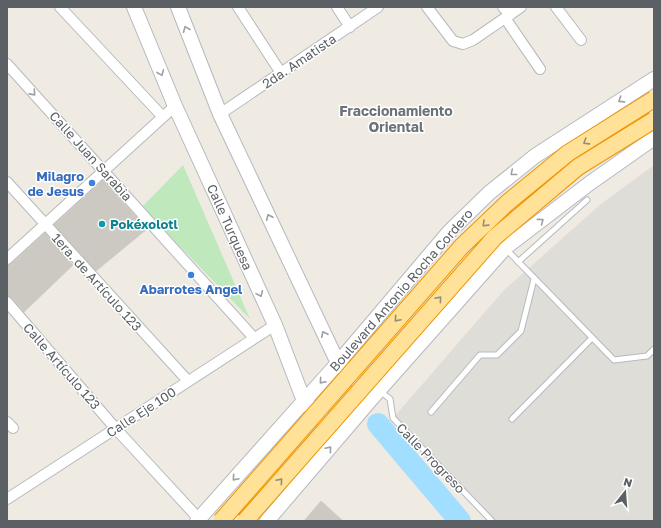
<svg xmlns="http://www.w3.org/2000/svg" width="661" height="528" font-family="'Golos Text',sans-serif">
<style>
.industrial{fill:#dfddd7}
.green{fill:#c0e8bd}
.lines{fill:none;stroke-linecap:round;stroke-linejoin:round}
.river{stroke:#a2deff;stroke-width:22}
.building{fill:#ccc8c2;stroke:#d4ccc0}
.service-casing{stroke:#b5b9be;stroke-width:7}
.minor-casing{stroke:#b5b9be;stroke-width:12}
.secondary-casing{stroke:#b4b9be;stroke-width:16}
.service{stroke:#fff;stroke-width:5}
.minor{stroke:#fff;stroke-width:10}
.secondary{stroke:#fff;stroke-width:14}
.trunk-bridge-casing{stroke:#f19400;stroke-width:18;stroke-linecap:butt}
.trunk-bridge{stroke:#ffe198;stroke-width:16}
.oneway{stroke:#9da0a3}
.oneway2{stroke:#948d77}
.shop-dot{fill:#3f7fe0;stroke:#fff;stroke-width:1.5}
.culture-dot{fill:#0f9aa8;stroke:#fff;stroke-width:1.5}
.labels{text-anchor:middle;dominant-baseline:central;stroke-width:3;stroke-linejoin:round;paint-order:stroke}
.street-label{font-size:13px;fill:#5b6065;stroke:#fff}
.shop-label{font-size:13px;font-weight:bold;fill:#366cbe;stroke:#fff;text-anchor:end}
.culture-label{font-size:13px;font-weight:bold;fill:#0d838f;stroke:#fff;text-anchor:start}
.neighbourhood-label{font-size:14px;font-weight:bold;fill:#6c7277;stroke:#fff}
</style>
<rect width="100%" height="100%" fill="#efebe3"/>
<path class="industrial" d="M654,165V521H496L394,417L504,290L601,204Z"/>
<path class="green" d="M183,165L250,319L142,207Z"/>
<g class="lines">
<path class="river" d="M378,424L460,521"/>
</g>
<path class="building" d="M103,180L147,229L96,271L54,225Z
M45,233L73,265L24,312L12,298L7,295V265L11,264Z
M321,501L343,521H304Z"/>
<g class="lines">
<defs>
<path id="service" d="M506,249L614,360L647,356L654,349
M518,262L587,200
M380,391L390,399L393,418L492,521
M431,412L480,355H497L521,331L534,279
M512,419L592,338"/>
<path id="minor" d="M60,7L163,117
M238,7L281,73
M337,7L350,27
M427,7L453,41L463,44L473,40L521,7
M503,7L510,15
M556,7L581,40
M505,18L540,69
M7,64L254,338
M220,114L378,7
M7,182L188,381
M7,259L175,106
M7,302L116,429L199,519
M7,422L13,428
M7,499L275,325"/>
<path id="secondary" d="M134,7L175,106L275,325L304,401L337,431
M178,7L220,114L338,363L370,394
M197,521L338,363L449,232L489,193L535,156L654,79
M267,521L373,397L505,248L590,183L654,138"/>
</defs>
<use href="#service" class="service-casing"/>
<use href="#minor" class="minor-casing"/>
<use href="#secondary" class="secondary-casing"/>
<use href="#service" class="service"/>
<use href="#minor" class="minor"/>
<use href="#secondary" class="secondary"/>
<defs>
<path id="trunk-bridge" d="M221,521L462,246L507,203L568,153L654,99
M245,521L495,237L578,167L654,120"/>
</defs>
<use href="#trunk-bridge" class="trunk-bridge-casing"/>
<use href="#trunk-bridge" class="trunk-bridge"/>
</g>
<defs><path id="oneway-chevron" d="M-2-3.5L2.5 0L-2 3.5" fill="none" stroke-width="1.6" stroke-linecap="round" stroke-linejoin="round"/></defs>
<g class="oneway">
<use href="#oneway-chevron" transform="translate(186 29) rotate(-112)"/>
<use href="#oneway-chevron" transform="translate(161 73) rotate(68)"/>
<use href="#oneway-chevron" transform="translate(33 93) rotate(48)"/>
<use href="#oneway-chevron" transform="translate(621 100) rotate(147)"/>
<use href="#oneway-chevron" transform="translate(513 173) rotate(141)"/>
<use href="#oneway-chevron" transform="translate(269 217) rotate(-115)"/>
<use href="#oneway-chevron" transform="translate(541 221) rotate(-37)"/>
<use href="#oneway-chevron" transform="translate(260 294) rotate(66)"/>
<use href="#oneway-chevron" transform="translate(324 334) rotate(-115)"/>
<use href="#oneway-chevron" transform="translate(322 381) rotate(131)"/>
<use href="#oneway-chevron" transform="translate(329 449) rotate(-49)"/>
<use href="#oneway-chevron" transform="translate(235 478) rotate(131)"/>
</g>
<g class="oneway2">
<use href="#oneway-chevron" transform="translate(586 142) rotate(148)"/>
<use href="#oneway-chevron" transform="translate(485 224) rotate(136)"/>
<use href="#oneway-chevron" transform="translate(439 299) rotate(-49)"/>
<use href="#oneway-chevron" transform="translate(397 319) rotate(131)"/>
<use href="#oneway-chevron" transform="translate(280 481) rotate(-49)"/>
</g>
<g class="shop-dot">
<circle cx="92" cy="183" r="4"/>
<circle cx="191" cy="275" r="4"/>
</g>
<circle class="culture-dot" cx="102" cy="224" r="4"/>
<g class="labels">
<g class="street-label">
<text transform="translate(299 61) rotate(-34)">2da. Amatista</text>
<text transform="translate(91 156) rotate(48)">Calle Juan Sarabia</text>
<text transform="translate(230 227) rotate(66)">Calle Turquesa</text>
<text transform="translate(97 282) rotate(48)">1era. de Artículo 123</text>
<text transform="translate(401 290) rotate(-49)">Boulevard Antonio Rocha Cordero</text>
<text transform="translate(62 366) rotate(49)">Calle Artículo 123</text>
<text transform="translate(141 412) rotate(-33)">Calle Eje 100</text>
<text transform="translate(431 458) rotate(46)">Calle Progreso</text>
</g>
<g class="shop-label">
<text x="84" y="176">Milagro<tspan x="84" dy="15">de Jesus</tspan></text>
<text x="191" y="289" text-anchor="middle">Abarrotes Angel</text>
</g>
<g class="culture-label">
<text x="110" y="224">Pokéxolotl</text>
</g>
<g class="neighbourhood-label">
<text x="396" y="110">Fraccionamiento<tspan x="396" dy="16">Oriental</tspan></text>
</g>
</g>
<rect width="661" height="528" fill="none" stroke="#5b6065" stroke-width="16"/>
<g transform="translate(625 492) rotate(17)" stroke="#ffffff" stroke-width="3" paint-order="stroke">
<path d="M0-3L7 15L0 10L-7 15Z" fill="#5b6065"/>
<text y="-6" font-size="11" font-weight="bold" text-anchor="middle" fill="#5b6065">N</text>
</g>
</svg>
